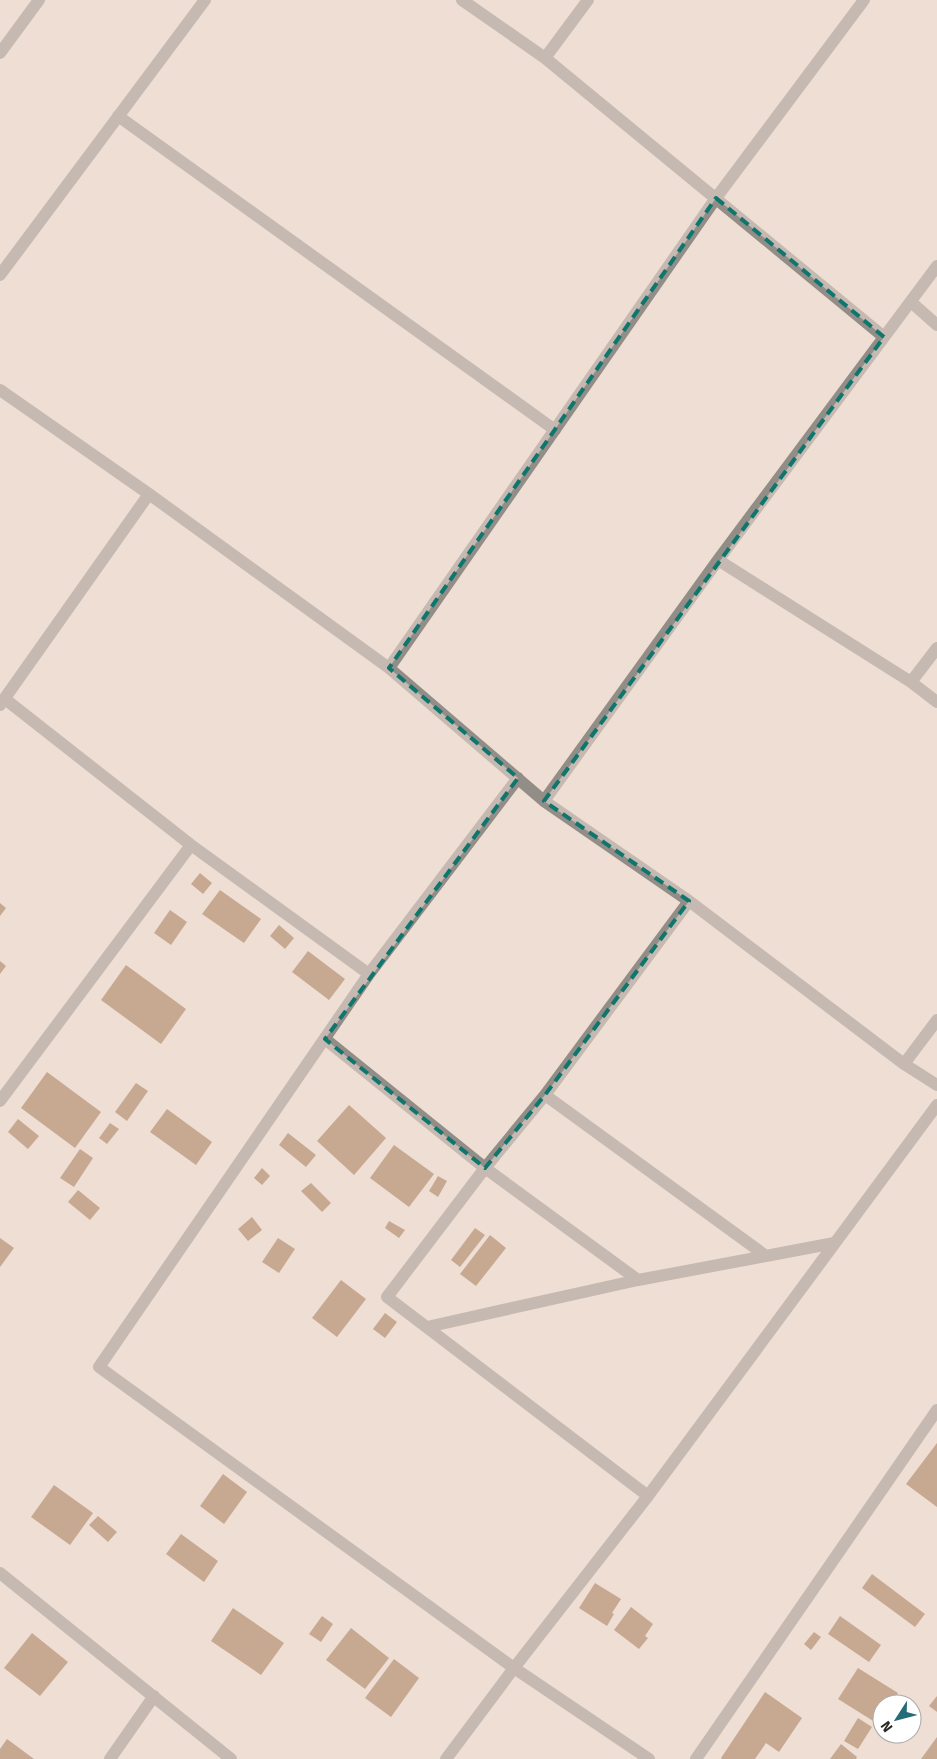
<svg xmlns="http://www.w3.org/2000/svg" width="937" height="1759" font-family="'Fira Sans',sans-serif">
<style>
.building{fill:#976941}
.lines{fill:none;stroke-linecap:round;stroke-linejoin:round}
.street{stroke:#938d88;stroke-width:12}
.marked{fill:none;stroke:#0f766e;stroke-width:4;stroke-dasharray:10 6;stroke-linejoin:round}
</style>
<rect width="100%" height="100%" fill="#eeded3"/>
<path class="building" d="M200,873L212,883L203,894L191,884Z
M220,890L261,919L244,943L202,914Z
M0,903L6,908L0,916Z
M170,910L187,922L171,945L154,933Z
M279,925L294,938L285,949L270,936Z
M308,951L345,979L329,1000L292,972Z
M0,961L6,966L0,974Z
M126,965L186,1009L161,1044L101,1000Z
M47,1072L101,1112L75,1148L21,1108Z
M136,1083L148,1091L127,1121L115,1112Z
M349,1105L386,1138L354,1175L317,1141Z
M167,1109L212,1142L196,1165L150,1132Z
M18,1119L39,1136L28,1149L8,1132Z
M110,1123L119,1129L107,1144L99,1138Z
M288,1133L316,1155L306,1167L279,1145Z
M394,1145L434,1174L409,1207L370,1178Z
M80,1149L93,1158L74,1187L60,1178Z
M262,1168L270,1176L262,1185L254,1178Z
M438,1176L447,1181L438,1197L429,1191Z
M311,1183L331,1203L322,1212L301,1191Z
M78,1190L100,1208L90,1220L68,1202Z
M252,1217L262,1230L248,1241L238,1229Z
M389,1221L405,1230L399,1238L385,1228Z
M475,1228L485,1235L460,1267L451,1260Z
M490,1235L506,1248L476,1286L460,1274Z
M0,1238L14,1248L0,1267Z
M278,1238L295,1249L279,1273L262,1262Z
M341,1280L366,1299L337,1337L312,1318Z
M385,1313L397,1322L385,1338L373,1329Z
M937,1443V1507L906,1484Z
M223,1474L247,1492L224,1524L200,1506Z
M54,1485L93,1513L70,1545L31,1517Z
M98,1516L117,1532L108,1542L89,1525Z
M181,1534L218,1561L204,1582L166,1554Z
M872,1574L925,1614L915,1627L862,1588Z
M595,1583L621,1599L612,1613L614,1614L607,1626L579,1608Z
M631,1607L653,1624L645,1636L648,1638L639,1649L614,1630Z
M233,1608L284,1643L261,1675L211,1641Z
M322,1616L333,1624L321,1642L309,1634Z
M840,1616L881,1645L869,1662L828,1634Z
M351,1628L389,1658L365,1689L326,1660Z
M814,1632L821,1637L811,1650L804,1644Z
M32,1633L68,1662L40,1696L4,1668Z
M394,1659L419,1678L391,1717L365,1698Z
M858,1668L898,1693L891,1704H882V1718L878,1724L838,1699Z
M765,1692L802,1718L779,1752L766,1743L755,1759H722L721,1758Z
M937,1696V1712L929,1706Z
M858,1718L872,1727L858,1749L844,1741Z
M937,1737V1759H921Z
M7,1739L34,1759H0V1749Z
M841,1744L857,1757L856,1759H830Z"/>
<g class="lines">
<path class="street" d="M462,0L545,58L884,337
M0,53L39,0
M545,58L588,0
M118,116L555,430
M0,275L205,0
M911,302L937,325
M0,390L149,494L389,668L544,801L689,901L904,1064L937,1085
M718,560L911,682L937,702
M389,668L716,198L864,0
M911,682L937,648
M5,699L191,845L369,974
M0,705L149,494
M518,778L369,974L99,1367L514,1668L649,1759
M544,801L718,560L937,266
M325,1039L485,1168L638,1280
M904,1064L937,1020
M545,1095L766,1256L834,1243
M0,1101L191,845
M427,1327L638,1280L766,1256
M648,1496L387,1297L485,1168L545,1095L689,901
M0,1573L231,1759
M110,1759L154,1696
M446,1759L514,1668L648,1496L937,1105
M696,1759L937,1410"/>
</g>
<path d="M0 0H937V1759H0ZM716,198L884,337L544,801L689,901L545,1095L485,1168L325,1039L518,778L389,668Z" fill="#eeded3" fill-opacity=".55" fill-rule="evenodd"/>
<path class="marked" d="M716,198L884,337L544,801L689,901L545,1095L485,1168L325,1039L518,778L389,668Z"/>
<g transform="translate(897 1719) rotate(234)"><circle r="24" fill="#ffffff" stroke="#aba9a7"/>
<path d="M0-4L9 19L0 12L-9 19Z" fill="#236c78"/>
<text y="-8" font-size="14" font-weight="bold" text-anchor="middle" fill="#2c2722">N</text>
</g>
</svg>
